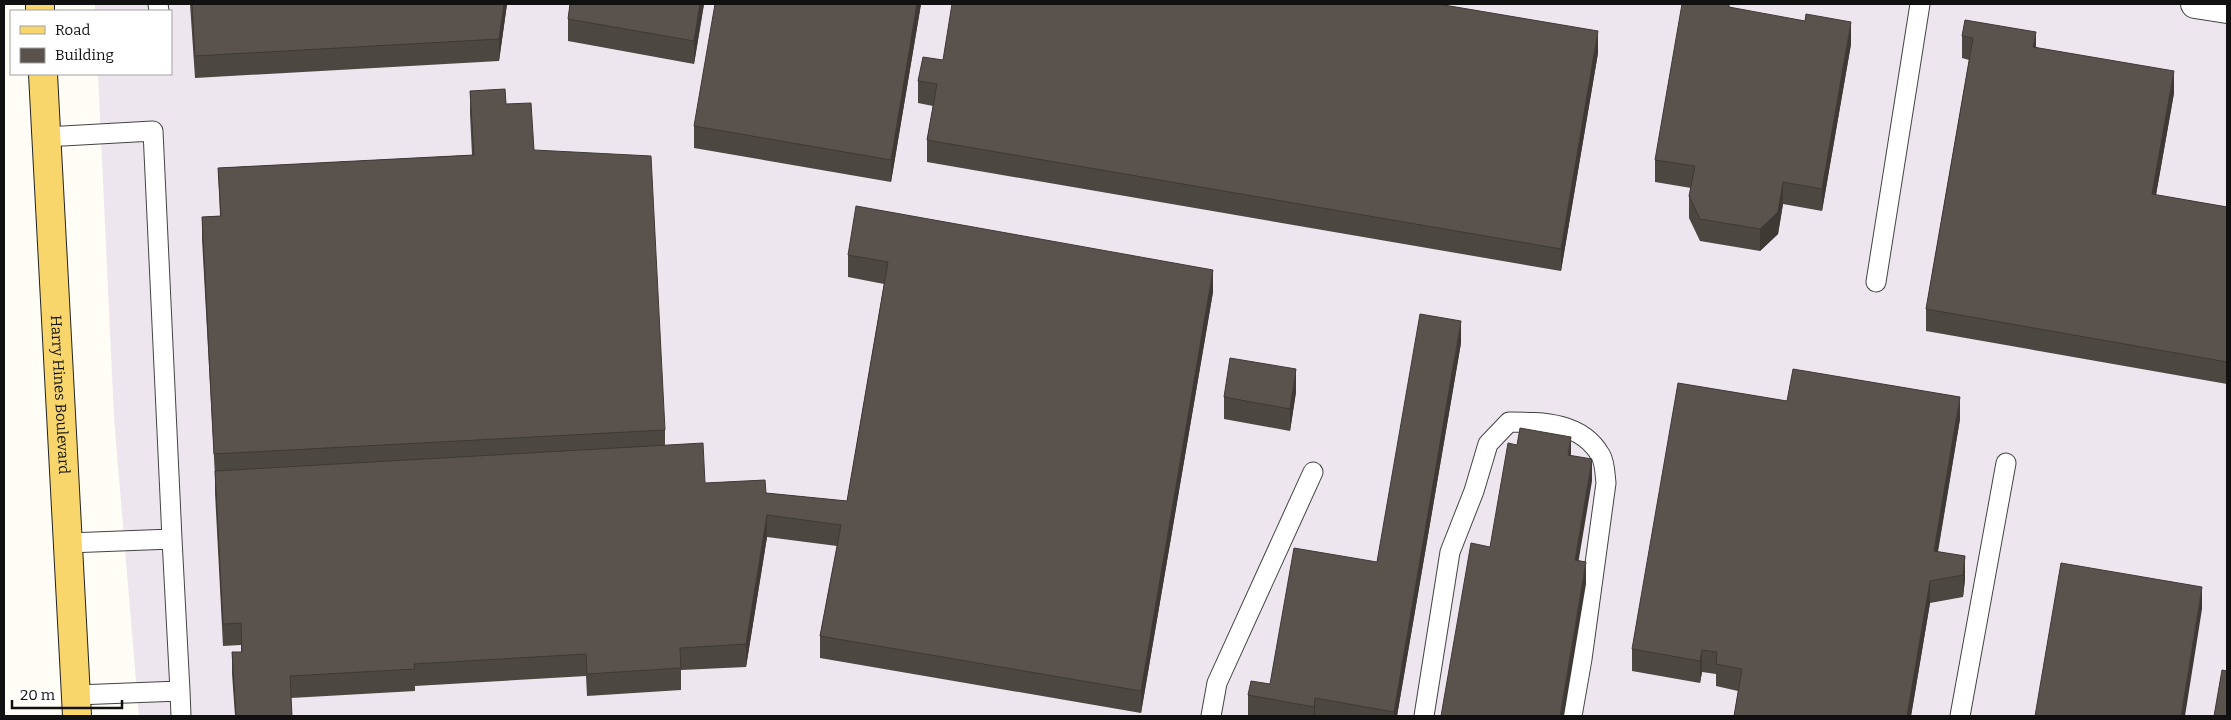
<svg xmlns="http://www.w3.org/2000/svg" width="2231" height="720" font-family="Bitter,serif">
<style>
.industrial{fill:#eee6ef}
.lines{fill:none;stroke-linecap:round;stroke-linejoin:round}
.lane-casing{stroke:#444;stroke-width:21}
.street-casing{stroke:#444;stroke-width:30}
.primary-casing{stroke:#222;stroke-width:30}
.lane{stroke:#fff;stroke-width:19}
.street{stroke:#fff;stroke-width:28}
.primary{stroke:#f9d66b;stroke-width:28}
.wall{fill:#4d4742}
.shaded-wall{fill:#3f3936}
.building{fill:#5a524d;stroke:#3f3936}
.labels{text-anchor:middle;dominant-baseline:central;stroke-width:5;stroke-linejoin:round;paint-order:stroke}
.street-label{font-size:15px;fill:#111;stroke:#fff}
</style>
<rect width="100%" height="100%" fill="#fffdf5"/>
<path class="industrial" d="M95,4H2227V716H139L114,418L98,74H171V11H95Z"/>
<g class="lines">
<defs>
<path id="lane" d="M158,4L159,11
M45,137L153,131L172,539
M1876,282L1920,4
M68,543L172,539L180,691
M76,695L180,691L181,716
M1211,716L1217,683L1313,472
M1424,716L1450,552L1474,491L1488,444L1509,422C1543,422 1582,422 1601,456C1605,463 1605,475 1606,483L1582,659L1572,716
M1960,716L2006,463"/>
<path id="street" d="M2195,4L2227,9"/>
<g id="primary">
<path d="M40,4V11"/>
<path id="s1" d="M43,74L77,716"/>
</g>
</defs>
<use href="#lane" class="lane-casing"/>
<use href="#street" class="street-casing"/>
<use href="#primary" class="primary-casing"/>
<use href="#lane" class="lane"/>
<use href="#street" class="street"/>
<use href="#primary" class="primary"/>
</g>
<path class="wall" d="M190,4H507L499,61L195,78Z
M570,4H704L694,64L568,41V19Z
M921,4L891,182L694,148V126Z
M1730,7L1851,44L1822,211L1783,204L1778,234L1760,251L1700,241L1689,218V196L1691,188L1655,182V160Z
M1962,36L2036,47L2174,93L2156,195L2227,207V384L1926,331V309L1969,60L1962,58Z
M1598,53L1561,271L927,162V140L933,106L918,103V81L943,60Z
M470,91L506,104L534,150L665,430V445L705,483L766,493L847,501L884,284L848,277V255L1213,292L1141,713L820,658V636L837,546L767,537L746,667L681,670V690L587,696L586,676L415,686V691L291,698L292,716H235L232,674V652H241V645L223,646L215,493V476L202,239V217L220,216L218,168L472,155L470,114Z
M1461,343L1397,716H1248V695L1270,684L1377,562Z
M1296,392L1290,431L1224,419V397Z
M1787,401L1960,419L1938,552L1965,556V579L1963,597L1930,603L1911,716H1734L1738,691L1716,686V674L1702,672L1700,683L1632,671V649Z"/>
<path class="shaded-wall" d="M504,4H507L499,61V39Z
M700,4H704L694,64V41Z
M917,4H921L891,182V160Z
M1851,22V44L1822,211V189Z
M1598,31V53L1561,271V249Z
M2036,32V54L2033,47Z
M2174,71V93L2152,217V194Z
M1783,182V204L1778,234L1760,251V229Z
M1213,270V292L1141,713V691Z
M1461,321V343L1397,716H1394V712Z
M1296,369V392L1290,431V409Z
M1960,397V419L1934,573V551Z
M1571,437V459L1568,455Z
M1592,459V481L1575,582V560Z
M767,515V537L746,667V644Z
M1965,556V579L1963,597V575Z
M1586,562V584L1564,716H1560Z
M1930,581V603L1911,716H1907Z
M2202,587V609L2185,716H2181Z
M1702,650V672L1700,683V661Z
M1315,698V716H1314V707Z"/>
<path class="building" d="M192,4H504L499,39L195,56Z
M570,4H700L694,41L568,19Z
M715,4H917L891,160L694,126Z
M952,4H1438L1598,31L1561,249L927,140L937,84L918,81L923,57L943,60Z
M1682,4H1729V7L1805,21L1806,14L1851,22L1822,189L1783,182L1778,212L1760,229L1700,219L1689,196L1695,166L1655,160Z
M1965,20L2036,32L2033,47L2174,71L2152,194L2227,207V362L1926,309L1973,38L1962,36Z
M505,89L506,104L531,103L534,150L651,156L665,430L214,454L202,217L221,216L218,168L474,155L470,91Z
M856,206L1213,270L1141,691L820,636L841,525L767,515L746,644L680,648L681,668L587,674L586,654L414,664L415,669L290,676L292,716H236L232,652H242L241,623L223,624L215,471L703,443L705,483L765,480L766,493L847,501L888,262L848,255Z
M1420,314L1461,321L1394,712L1315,698L1314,707L1248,695L1251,681L1270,684L1294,548L1377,562Z
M1230,358L1296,369L1290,409L1224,397Z
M1793,369L1960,397L1934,551L1965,556L1963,575L1930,581L1907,716H1734L1742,669L1716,664L1717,652L1702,650L1700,661L1632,649L1678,383L1787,401Z
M1520,428L1571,437L1568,455L1592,459L1575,560L1586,562L1560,716H1441L1471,543L1490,547L1508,443L1517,445Z
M2061,563L2202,587L2181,716H2035Z
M2222,670L2227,671V716H2214Z"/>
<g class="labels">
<g class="street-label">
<text stroke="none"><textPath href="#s1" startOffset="321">Harry Hines Boulevard</textPath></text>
</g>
</g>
<rect width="2231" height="720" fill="none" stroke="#111111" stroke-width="10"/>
<rect x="10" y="10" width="162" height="65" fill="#ffffff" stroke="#a0a0a0"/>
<rect x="20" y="26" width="25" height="8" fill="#f9d66b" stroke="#a0a0a0"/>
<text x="55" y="35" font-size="15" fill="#111111">Road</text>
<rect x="20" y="48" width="25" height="15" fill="#5a524d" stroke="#a0a0a0"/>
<text x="55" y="60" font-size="15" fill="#111111">Building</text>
<path d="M12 700v8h110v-8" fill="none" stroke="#111111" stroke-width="2.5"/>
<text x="20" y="700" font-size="15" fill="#111111" stroke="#ffffff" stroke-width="4" paint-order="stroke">20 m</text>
</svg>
